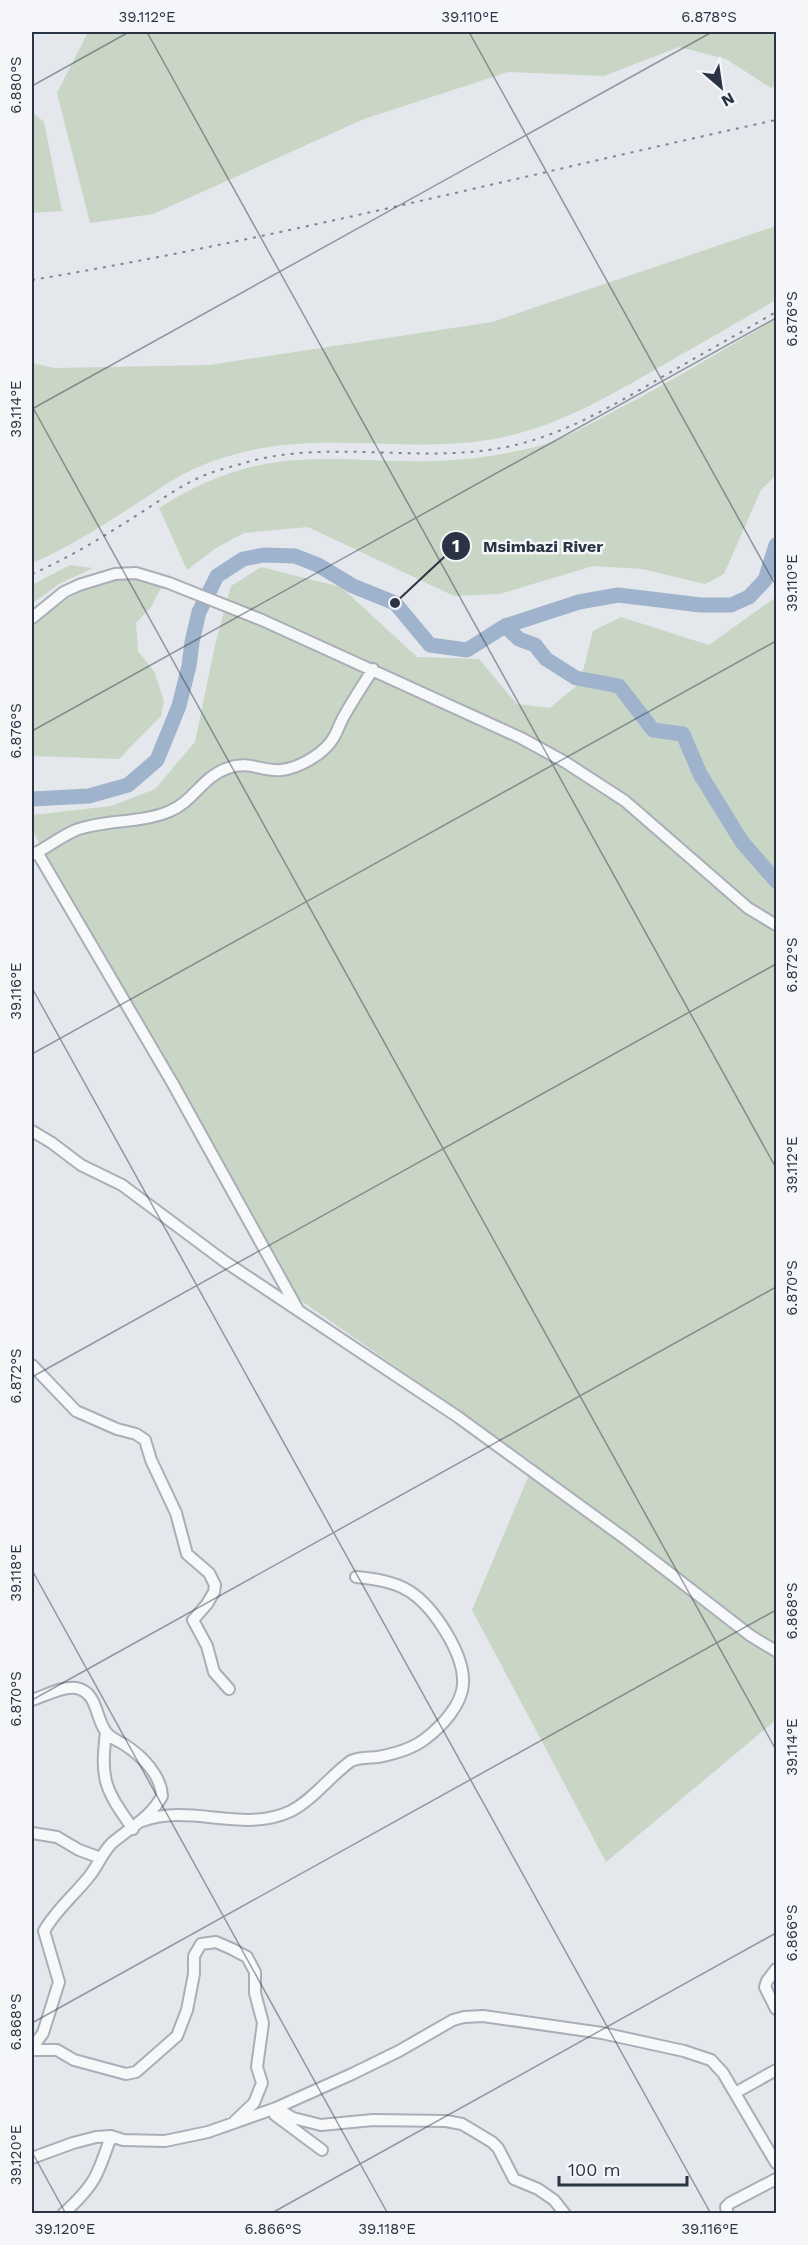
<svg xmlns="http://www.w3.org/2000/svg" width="808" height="2245" font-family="'Work Sans',sans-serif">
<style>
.green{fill:#c9d6c5}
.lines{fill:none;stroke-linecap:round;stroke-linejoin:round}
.river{stroke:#9fb4cc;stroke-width:15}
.minor-casing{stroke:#a9aeb7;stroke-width:14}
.minor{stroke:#f7f8fa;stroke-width:10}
.rail{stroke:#7d8696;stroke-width:2;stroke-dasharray:3 6;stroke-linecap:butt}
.ticks{fill:none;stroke:#2b3445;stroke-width:1.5;stroke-opacity:0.45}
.leader{fill:none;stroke:#2b3445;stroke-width:2}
.callout-dot{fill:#2b3445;stroke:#f4f6f9;stroke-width:2}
.mark-label{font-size:18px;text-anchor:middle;font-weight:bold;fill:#fff}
.callout-label{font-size:16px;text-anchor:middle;font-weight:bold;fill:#2b3445;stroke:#f4f6f9;stroke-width:5;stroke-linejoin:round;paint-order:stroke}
.neatline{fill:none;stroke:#2b3445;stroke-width:2}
.ticks-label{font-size:15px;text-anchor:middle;fill:#2b3445}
</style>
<rect width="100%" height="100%" fill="#e4e7ec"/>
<path class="green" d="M88,32H776V85L771,88L726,59L679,47L604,76L508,72L364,119L153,214L90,223L57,93Z
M32,112L44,122L62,211L32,213Z
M776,226V300C737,323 698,345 658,368C604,399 551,430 488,440C407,453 324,432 244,452C230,456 214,460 201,466C180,474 161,488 142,500C106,523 71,547 32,563V363L55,368L209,365L492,322Z
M776,319V475L761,490L724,574L705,584L642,569L593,566L500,594L454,596L308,527L244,533L216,548L187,570L159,508C195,485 234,468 277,462C330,455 383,463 436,461C468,460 500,455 531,448C562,441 590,424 618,409C672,381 724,349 776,319Z
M70,565L93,568L59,584L32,604V585Z
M261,567L341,587L417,657L479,659L517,704L550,708L580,683L593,631L621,617L709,645L776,597V1720L606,1862L472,1610L534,1463L300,1300L32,830V815L111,806L155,789L195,742L215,645L231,586Z
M135,578L162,586L151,607L136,623L138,651L154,671L164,701L161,716L119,759L32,756V625C63,598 93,581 135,578Z"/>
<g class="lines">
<path class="river" d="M505,626L519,639L535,645L546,659L576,678L619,686L653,730L683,734L700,774L742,842L776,881
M32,799L89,796L128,785L157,760L179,706L189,666L192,642L199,612L217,576L243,559L264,555L295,556L318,565L353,586L395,603L430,645L467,650L505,626L579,602L618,595L701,605H731L749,597L765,580L776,545"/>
<defs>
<path id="minor" d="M32,618L64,592L79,585L115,574L136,573L169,583L262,620L521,738L565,762L625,801L748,908L776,925
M37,852L173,1084L297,1308
M32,855C47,848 61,836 76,830C106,819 140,824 170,811C193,802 203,776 228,768C249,760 262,772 281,770C300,768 325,753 334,737C338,730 340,723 344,716C353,700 363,685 373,669
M32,1131L52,1143L81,1165L122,1185L224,1261L458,1417L627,1540L751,1636L776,1651
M32,1365L76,1411L117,1429L136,1434L145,1440L151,1460L176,1513L187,1554L209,1573L215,1585L214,1592L207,1604L193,1620L207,1646L214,1672L229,1689
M32,1700C45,1696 62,1686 76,1688C98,1692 95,1718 106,1732C111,1739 119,1741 125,1745C142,1756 161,1775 162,1796C151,1817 130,1828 112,1843C103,1852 99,1863 91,1874C76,1894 57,1908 44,1931L59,1982L43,2033L32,2048
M106,1732C100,1781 105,1789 133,1829
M142,1821C191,1803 243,1834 291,1811C314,1799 330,1776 351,1761C360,1757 368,1758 378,1757C394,1754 412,1749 425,1739C441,1727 462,1705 463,1684C465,1654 433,1606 409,1591C393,1581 374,1579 356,1577
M32,1833L57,1837L79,1850L101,1858
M776,1969L767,1981L765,1987L776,2009
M32,2050H57L74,2060L126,2074L136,2072L177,2036L187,2010L194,1974V1956L201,1944L216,1942L232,1949L247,1957L255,1972V1993L263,2023L257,2067L262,2083L254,2103L235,2121
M735,2093L776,2070
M276,2108L293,2118L321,2125L373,2120L446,2121L462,2124L492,2142L498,2148L514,2179L538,2189L554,2200L565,2214
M275,2115L322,2150
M32,2158L73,2143L96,2137L111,2136L123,2140L165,2141L208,2132L276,2108L352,2074L399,2051L453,2020L464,2017L483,2016L602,2033L684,2051L711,2060L723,2073L776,2163
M63,2214C95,2185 98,2175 111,2136
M728,2214L726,2207L730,2203L776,2179"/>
</defs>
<use href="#minor" class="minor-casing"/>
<use href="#minor" class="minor"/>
<path class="rail" d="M32,280C282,238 528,174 776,120
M32,574C71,557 106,535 142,512C162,499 183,484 205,475C217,470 231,467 244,463C321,440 408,461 488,450C552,442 607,409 662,377C700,355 738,334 776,312"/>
</g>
<path class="ticks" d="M147,32L776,1168M469,32L776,586M32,86L129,32M32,406L776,1750M32,409L712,32M32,731L776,318M32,988L711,2214M32,1054L776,641M32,1377L776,964M32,1570L388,2214M32,1700L776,1287M32,2023L776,1610M32,2152L66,2214M270,2214L776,1933"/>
<path class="leader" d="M395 603L456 546"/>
<g class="callout-dot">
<circle cx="395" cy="603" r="6"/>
<circle cx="456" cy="546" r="15"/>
</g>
<g class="mark-label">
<text x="456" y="552">1</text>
</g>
<g class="callout-label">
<text x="543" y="552">Msimbazi River</text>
</g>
<rect width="808" height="2245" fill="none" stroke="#f4f6f9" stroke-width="66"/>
<g transform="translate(721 87) rotate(151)" stroke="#f4f6f9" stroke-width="4.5" paint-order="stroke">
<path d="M0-4.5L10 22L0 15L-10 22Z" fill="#2b3445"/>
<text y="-9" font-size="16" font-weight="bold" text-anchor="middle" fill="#2b3445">N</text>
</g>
<path d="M559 2176v9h128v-9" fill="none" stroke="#2b3445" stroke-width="3"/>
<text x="568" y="2176" font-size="18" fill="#2b3445" stroke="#f4f6f9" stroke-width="4.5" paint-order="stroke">100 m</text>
<rect x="33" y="33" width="742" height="2179" class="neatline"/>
<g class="ticks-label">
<text x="147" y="22">39.112°E</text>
<text x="470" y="22">39.110°E</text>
<text x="709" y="22">6.878°S</text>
<text transform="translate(16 85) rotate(-90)" y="5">6.880°S</text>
<text transform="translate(792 319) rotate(-90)" y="5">6.876°S</text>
<text transform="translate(16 409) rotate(-90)" y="5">39.114°E</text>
<text transform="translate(792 583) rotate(-90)" y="5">39.110°E</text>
<text transform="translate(16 731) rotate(-90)" y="5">6.876°S</text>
<text transform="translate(792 965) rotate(-90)" y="5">6.872°S</text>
<text transform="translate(16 991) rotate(-90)" y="5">39.116°E</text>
<text transform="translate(792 1165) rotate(-90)" y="5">39.112°E</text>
<text transform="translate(792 1288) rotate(-90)" y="5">6.870°S</text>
<text transform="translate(16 1376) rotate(-90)" y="5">6.872°S</text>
<text transform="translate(16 1573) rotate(-90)" y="5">39.118°E</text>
<text transform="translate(792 1611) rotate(-90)" y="5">6.868°S</text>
<text transform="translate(16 1699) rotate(-90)" y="5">6.870°S</text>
<text transform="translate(792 1747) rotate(-90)" y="5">39.114°E</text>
<text transform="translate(792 1933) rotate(-90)" y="5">6.866°S</text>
<text transform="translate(16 2022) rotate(-90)" y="5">6.868°S</text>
<text transform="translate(16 2155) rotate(-90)" y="5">39.120°E</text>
<text x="65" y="2234">39.120°E</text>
<text x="273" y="2234">6.866°S</text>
<text x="387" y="2234">39.118°E</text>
<text x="710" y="2234">39.116°E</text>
</g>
</svg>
